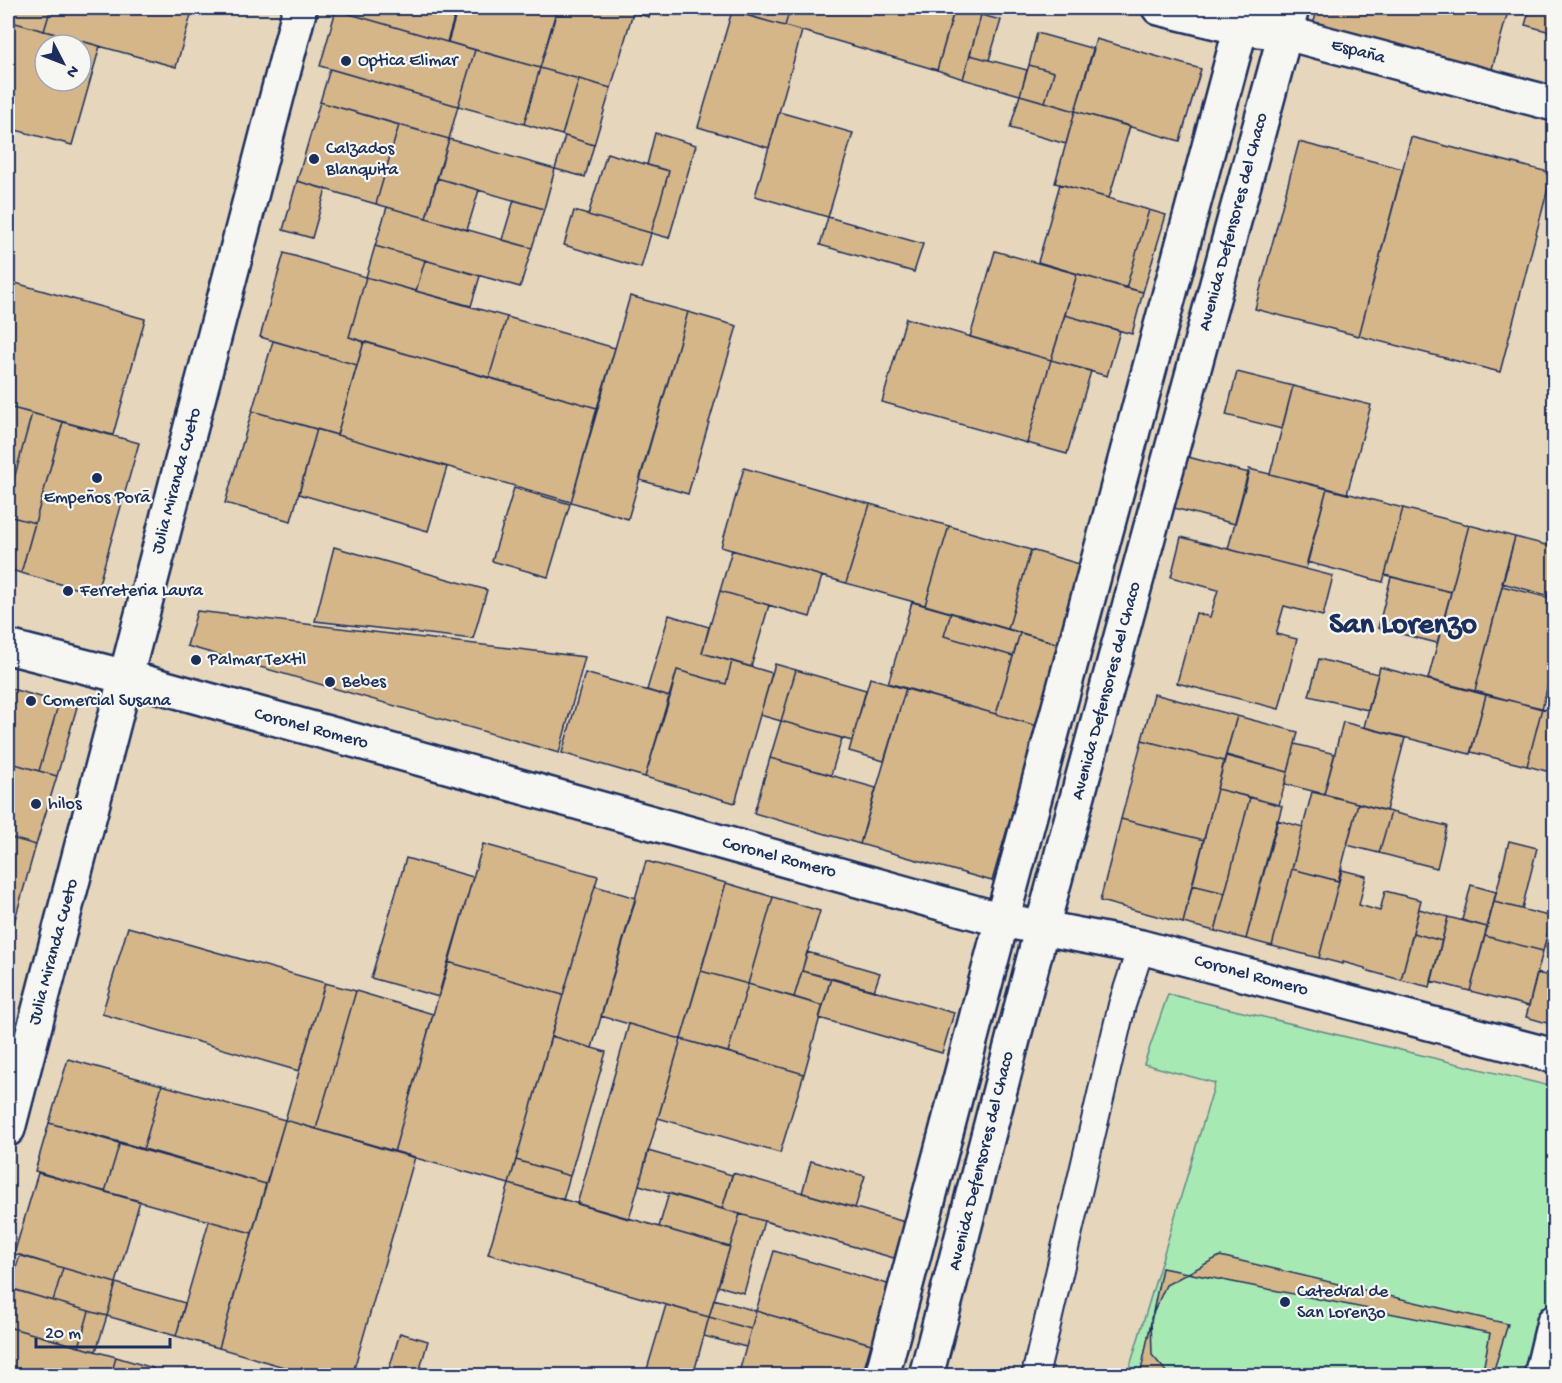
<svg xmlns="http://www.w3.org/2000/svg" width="1562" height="1383" font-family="'Gochi Hand',sans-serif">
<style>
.built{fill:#e5d6bc;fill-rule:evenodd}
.green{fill:#a7e9b3;stroke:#618c88;stroke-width:1.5}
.building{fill:#d5b689;stroke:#1b2f5e;stroke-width:1.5;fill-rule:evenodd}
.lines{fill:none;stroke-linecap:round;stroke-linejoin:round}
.service-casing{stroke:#1b2f5e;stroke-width:30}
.pedestrian-casing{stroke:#1b2f5e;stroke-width:38}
.minor-casing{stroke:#1b2f5e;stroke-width:38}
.tertiary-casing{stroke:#1b2f5e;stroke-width:38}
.trunk-casing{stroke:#1b2f5e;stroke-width:38}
.service{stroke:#f6f6f2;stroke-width:26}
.pedestrian{stroke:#f6f6f2;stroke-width:33}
.minor{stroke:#f6f6f2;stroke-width:33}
.tertiary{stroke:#f6f6f2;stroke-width:33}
.trunk{stroke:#f6f6f2;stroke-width:33}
.poi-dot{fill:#1b2f5e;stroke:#f6f6f2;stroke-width:2}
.labels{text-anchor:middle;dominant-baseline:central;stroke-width:4.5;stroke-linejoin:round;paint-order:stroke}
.street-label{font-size:18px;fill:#1b2f5e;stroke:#f6f6f2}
.poi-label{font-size:18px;fill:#1b2f5e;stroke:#f6f6f2;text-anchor:start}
.town-label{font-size:30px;font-weight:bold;fill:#1b2f5e;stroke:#f6f6f2}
</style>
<rect width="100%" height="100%" fill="#ece3d2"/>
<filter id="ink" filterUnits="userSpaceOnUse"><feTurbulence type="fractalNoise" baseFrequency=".0167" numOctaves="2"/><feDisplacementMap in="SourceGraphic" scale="12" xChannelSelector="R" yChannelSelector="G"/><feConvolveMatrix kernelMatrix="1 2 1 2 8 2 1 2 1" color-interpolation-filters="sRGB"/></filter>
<g filter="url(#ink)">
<path class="built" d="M8,8H1554V1375H8ZM45,45H81V81H45Z"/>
<path class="green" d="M1168,994L1554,1087V1319L1540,1375L1127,1376L1215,1083L1144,1064Z"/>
<path class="building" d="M8,8H51L44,31L8,21Z
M51,8H193L176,67L44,31Z
M337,8H457L447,42L336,10Z
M458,8H558L540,68L448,42Z
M557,8H617L633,12L611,88L540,68Z
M617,8H652L649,17Z
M720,8H790L785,26Z
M790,8H931L953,14L937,70L785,26Z
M955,8L981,15L963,79L937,70Z
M1318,8H1509L1490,76L1312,28Z
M1530,8H1554V33L1525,25Z
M336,10L475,50L458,106L320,66Z
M732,11L802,31L769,148L698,127Z
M981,15L1001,20L989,60L970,55Z
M8,21L100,46L72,145L8,128ZM45,45H81V81H45Z
M1037,33L1094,49L1075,111L1045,102L1054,72L1029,65Z
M1096,39L1201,69L1180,141L1075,111Z
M475,50L540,68L524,124L458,106Z
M970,55L1027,70L1020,95L963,79Z
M1029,65L1054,72L1045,102L1020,95Z
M540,68L579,79L562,135L524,124Z
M330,69L458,106L449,139L320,102Z
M579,79L611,88L594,145L562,135Z
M1020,95L1075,111L1066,144L1010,128Z
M320,102L399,125L376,204L297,181Z
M1075,111L1130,126L1109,198L1055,183Z
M779,112L853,133L828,217L755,196Z
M399,125L449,139L426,218L376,204Z
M655,133L696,145L669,238L651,233L669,171L647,165Z
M565,136L594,145L585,177L555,169Z
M1411,137L1552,173L1500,372L1359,336Z
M449,139L555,169L544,209L437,178Z
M1299,142L1403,169L1359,336L1255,309Z
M607,153L669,171L651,233L588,215Z
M437,178L479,190L467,230L426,218Z
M297,181L326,189L312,238L283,230Z
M1060,184L1149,210L1126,288L1038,262Z
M514,200L544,209L532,248L502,240Z
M387,207L532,248L520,287L375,246Z
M1149,210L1166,215L1143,292L1126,288Z
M574,211L651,233L641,268L564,245Z
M828,217L923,244L914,272L820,245Z
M375,246L425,260L416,291L366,277Z
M1554,249V261L1549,252Z
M995,251L1077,274L1051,360L970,337Z
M284,253L366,277L349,337L364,342L357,365L260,337Z
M425,260L480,276L471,306L416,291Z
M1077,274L1143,292L1132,334L1065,315Z
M366,277L507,317L489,378L349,337Z
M8,281L145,319L113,435L8,407Z
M630,296L688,312L628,519L571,502Z
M688,312L737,326L688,494L640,480Z
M1065,315L1120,331L1107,376L1051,360Z
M507,317L615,348L597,408L489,378Z
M906,318L1051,360L1027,443L882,402Z
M273,341L357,365L337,435L252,411Z
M364,342L597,408L571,502L337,435Z
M1051,360L1091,371L1067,454L1027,443Z
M1237,372L1293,386L1282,429L1226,415Z
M1293,386L1371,405L1347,494L1270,474Z
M8,407L32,413L8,501Z
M252,411L317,429L291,521L225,503Z
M32,413L63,422L35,523L8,516V501Z
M63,422L139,443L96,594L21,573Z
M317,429L447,467L428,531L299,494Z
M1188,457L1249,473L1235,524L1174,508Z
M744,468L870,504L846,583L721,547Z
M1249,469L1327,488L1306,569L1228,549Z
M514,488L570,504L548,577L492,561Z
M1327,488L1403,508L1383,582L1307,562Z
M870,504L949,526L925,605L846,583Z
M1403,508L1469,525L1451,592L1385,575Z
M8,516L35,523L21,573L8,569Z
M1469,525L1515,537L1475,691L1428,679Z
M949,526L1031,550L1008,629L925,605Z
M1181,537L1333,576L1323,616L1284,606L1276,634L1297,639L1279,709L1177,683L1196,613L1210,617L1218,590L1171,577Z
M1515,537L1554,547V597L1502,583Z
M334,547L487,590L473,639L315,621Z
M732,550L822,576L810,617L720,591Z
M1031,550L1083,565L1060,644L1008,629Z
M1391,577L1451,592L1437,643L1378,628Z
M1502,586L1554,599V660L1542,709L1475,691Z
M720,591L769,605L751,667L702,653Z
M912,602L951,613L944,636L1013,656L996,714L888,684Z
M197,611L585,657L559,753L187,646Z
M951,613L1020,633L1013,656L944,636Z
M669,615L709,627L702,653L732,661L726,684L677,670L670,697L647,690Z
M1020,633L1060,644L1037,726L996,714Z
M1319,659L1378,674L1368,710L1309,696Z
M732,661L772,673L735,803L645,777L677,670L726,684Z
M775,664L796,670L781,721L760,715Z
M1380,667L1486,695L1470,754L1364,727Z
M796,670L866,690L852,741L781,721Z
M585,673L670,697L645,777L562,753Z
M870,678L906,688L884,761L849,751Z
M8,688L59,702L39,771L8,762Z
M906,688L1037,726L992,881L860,844Z
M1154,694L1237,716L1224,761L1142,740Z
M1486,695L1542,708L1527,766L1471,752Z
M59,702L77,707L57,776L39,771Z
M1542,708L1554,712V773L1527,766Z
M1237,716L1298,732L1288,772L1226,755Z
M781,721L842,738L831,775L770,758Z
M1343,722L1405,738L1386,811L1324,794Z
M1142,740L1224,761L1204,840L1121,819Z
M1295,744L1335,754L1324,794L1285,784Z
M1226,756L1288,772L1279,805L1217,789Z
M770,758L876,788L860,844L754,813Z
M8,762L57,776L36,845L8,837Z
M1217,789L1250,797L1225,893L1192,885Z
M1312,792L1358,803L1338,881L1292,869Z
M1250,797L1282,806L1246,939L1215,931Z
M1358,803L1391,812L1379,853L1347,845Z
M1391,812L1447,826L1437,868L1379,853Z
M1121,819L1204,840L1183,923L1100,901Z
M1277,820L1303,827L1272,946L1246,939Z
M1554,831V850L1550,848Z
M8,837L36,845L8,944Z
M1509,841L1537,848L1522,909L1494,902Z
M483,844L598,876L563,995L448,962Z
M406,858L473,877L439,997L371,978Z
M646,861L726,883L681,1039L601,1016Z
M1292,869L1339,881L1319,958L1272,946Z
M1342,870L1366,876L1359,905L1380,911L1385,891L1421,900L1401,980L1365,970V968L1343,962V964L1319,958Z
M726,883L773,897L748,984L701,971Z
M1192,885L1225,893L1215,931L1183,923Z
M1471,885L1496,892L1487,927L1462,920Z
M595,886L636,898L592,1048L551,1036Z
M773,897L820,911L794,997L748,984Z
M1494,902L1552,917L1543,951L1485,936Z
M1554,907V942L1546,939Z
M1419,909L1448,917L1442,941L1413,933Z
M1448,917L1487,927L1470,991L1431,981Z
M128,927L325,983L299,1071L102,1014Z
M1413,933L1442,941L1430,987L1401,980Z
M1485,936L1543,951L1529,1006L1470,991Z
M1546,939L1554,942V950L1544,947Z
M807,952L880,973L874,991L802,971Z
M448,962L563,995L509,1184L394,1152Z
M701,971L748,984L728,1052L681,1039Z
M802,971L831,978L823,1006L794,997Z
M1537,973L1554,977V1025L1526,1017Z
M831,978L954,1013L942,1053L819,1018Z
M325,983L356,991L316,1129L285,1120Z
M748,984L823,1006L804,1074L728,1052Z
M356,991L433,1014L394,1152L316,1129Z
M629,1024L681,1039L629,1219L577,1204Z
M551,1036L606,1052L570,1176L516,1160Z
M681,1039L804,1074L780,1153L658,1118Z
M68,1059L162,1085L143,1150L49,1123Z
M162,1085L285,1120L266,1184L143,1150Z
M285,1120L415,1157L352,1376H315L219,1348Z
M49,1123L120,1142L105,1192L35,1171Z
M120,1142L266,1184L252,1233L105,1192Z
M648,1151L732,1175L722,1209L639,1185Z
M516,1160L570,1176L563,1200L509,1184Z
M811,1161L865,1176L855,1208L802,1193Z
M38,1173L140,1201L116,1283L14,1254Z
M733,1173L905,1222L894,1258L722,1209Z
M509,1184L730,1247L709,1317L488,1254Z
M669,1193L740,1214L730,1247L659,1227Z
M740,1214L764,1221L744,1293L718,1286Z
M209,1221L252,1233L219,1348L176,1336Z
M774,1251L891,1285L875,1345L756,1311Z
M20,1255L63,1268L53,1301L10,1288Z
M1220,1256L1508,1324L1492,1376H1170L1152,1355L1151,1318L1166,1285Z
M63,1268L116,1283L107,1316L53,1301Z
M1162,1268L1490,1333L1482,1376H1140Z
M116,1283L185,1303L176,1336L107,1316Z
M15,1290L89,1311L79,1347L8,1327V1314Z
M714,1299L756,1311L751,1329L709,1317Z
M666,1305L709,1317L693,1376H645Z
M89,1311L107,1316L96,1351L79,1347Z
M756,1311L871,1344L862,1376H738Z
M709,1317L751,1329L746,1347L704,1336Z
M8,1327L116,1357L111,1376H8Z
M400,1333L428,1341L418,1376H387Z
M116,1357L153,1368L151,1376H111Z"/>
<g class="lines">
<defs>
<path id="service" d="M1035,1376L1122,1005L1141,947"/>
<path id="pedestrian" d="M1541,1376L1554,1322"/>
<path id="minor" d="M1159,8L1241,28L1286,33L1554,104
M8,647L126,677L1002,920L1141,947L1554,1056"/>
<path id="tertiary" d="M882,1376L1002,920L1246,8
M926,1376L1042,927L1292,8"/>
<path id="trunk" d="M8,1129L300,8"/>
</defs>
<use href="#service" class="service-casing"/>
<use href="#pedestrian" class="pedestrian-casing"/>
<use href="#minor" class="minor-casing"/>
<use href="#tertiary" class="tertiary-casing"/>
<use href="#trunk" class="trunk-casing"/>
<use href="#service" class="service"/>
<use href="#pedestrian" class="pedestrian"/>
<use href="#minor" class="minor"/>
<use href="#tertiary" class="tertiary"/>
<use href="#trunk" class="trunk"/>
</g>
</g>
<g class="poi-dot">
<circle cx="346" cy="61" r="6"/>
<circle cx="314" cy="159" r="6"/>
<circle cx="97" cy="478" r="6"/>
<circle cx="68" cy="591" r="6"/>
<circle cx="196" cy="660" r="6"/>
<circle cx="330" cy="682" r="6"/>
<circle cx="31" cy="701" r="6"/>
<circle cx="36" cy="804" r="6"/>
<circle cx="1285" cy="1302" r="6"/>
</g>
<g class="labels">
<g class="street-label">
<text transform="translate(1358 52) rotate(15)">España</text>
<text transform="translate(1234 222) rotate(-75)">Avenida Defensores del Chaco</text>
<text transform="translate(177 481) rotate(-75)">Julia Miranda Cueto</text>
<text transform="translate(1107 691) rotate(-75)">Avenida Defensores del Chaco</text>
<text transform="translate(311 729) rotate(15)">Coronel Romero</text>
<text transform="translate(779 858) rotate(15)">Coronel Romero</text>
<text transform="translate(54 952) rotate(-75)">Julia Miranda Cueto</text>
<text transform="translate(1251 976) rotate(15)">Coronel Romero</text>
<text transform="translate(982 1161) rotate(-76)">Avenida Defensores del Chaco</text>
</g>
<g class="poi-label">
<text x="358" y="61">Optica Elimar</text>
<text x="326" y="149">Calzados<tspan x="326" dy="21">Blanquita</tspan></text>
<text x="97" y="498" text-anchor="middle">Empeños Porã</text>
<text x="80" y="591">Ferreteria Laura</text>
<text x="208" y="660">Palmar Textil</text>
<text x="342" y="682">Bebes</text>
<text x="43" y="701">Comercial Susana</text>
<text x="48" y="804">hilos</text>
<text x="1297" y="1292">Catedral de<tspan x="1297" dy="21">San Lorenzo</tspan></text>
</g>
<g class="town-label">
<text x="1403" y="626">San Lorenzo</text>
</g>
</g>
<rect width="1562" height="1383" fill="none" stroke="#f6f6f2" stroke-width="30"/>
<rect x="15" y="15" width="1532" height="1353" fill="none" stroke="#1b2f5e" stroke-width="2" filter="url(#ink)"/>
<g transform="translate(63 63) rotate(132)"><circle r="28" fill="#f6f6f2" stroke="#9ea6b7" stroke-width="1.5"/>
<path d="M0-4.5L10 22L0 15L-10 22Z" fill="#1b2f5e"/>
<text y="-9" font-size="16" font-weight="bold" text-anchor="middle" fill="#1b2f5e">N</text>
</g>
<path d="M36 1338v9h134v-9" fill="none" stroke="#1b2f5e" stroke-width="3"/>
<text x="45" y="1338" font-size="18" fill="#1b2f5e" stroke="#f6f6f2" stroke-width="4.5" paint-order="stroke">20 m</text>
</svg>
